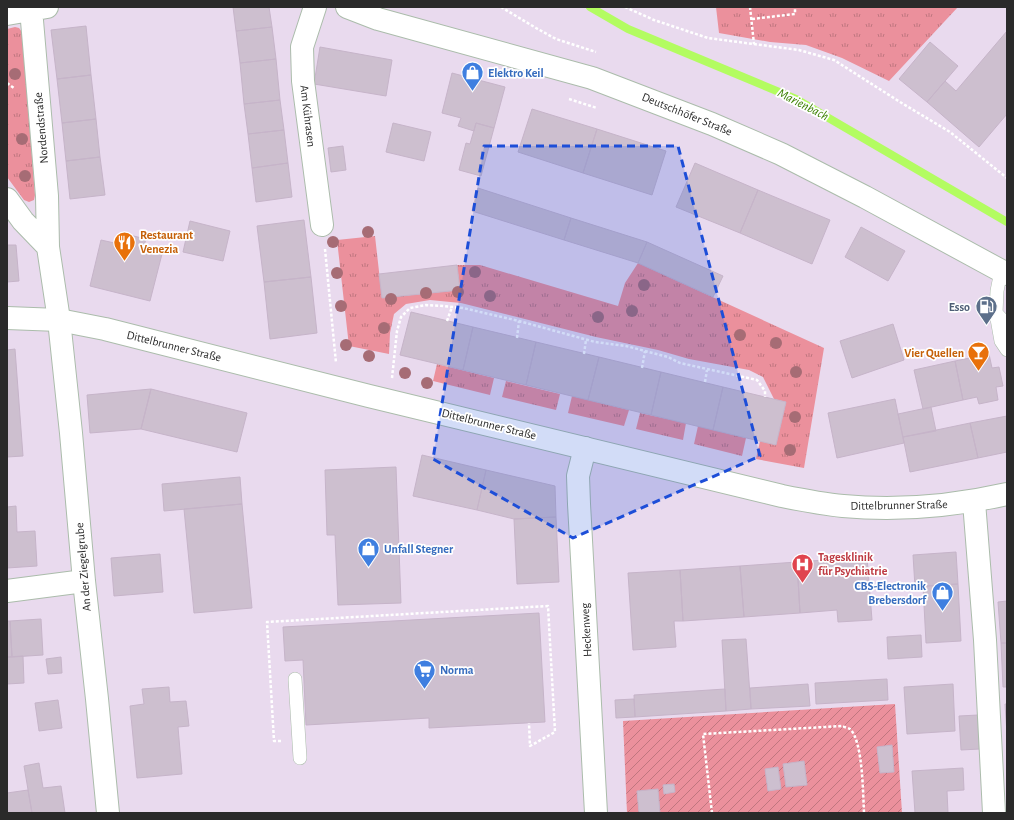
<svg xmlns="http://www.w3.org/2000/svg" width="1014" height="820" font-family="'Alegreya Sans',sans-serif">
<style>
.grass{fill:url(#grass-tufts)}
.garden{fill:url(#garden-furrows)}
.lines{fill:none;stroke-linecap:round;stroke-linejoin:round}
.stream{stroke:#b3fc61;stroke-width:8}
.building{fill:#cdbfcf;stroke:#c6b4c9}
.lane-casing{stroke:#abbcab;stroke-width:14}
.street-casing{stroke:#abbcab;stroke-width:24}
.secondary-casing{stroke:#abbcab;stroke-width:24}
.path{stroke:#fff;stroke-width:2.5;stroke-dasharray:3 2;stroke-linecap:butt}
.lane{stroke:#fff;stroke-width:13}
.street{stroke:#fff;stroke-width:22}
.secondary{stroke:#fff;stroke-width:22}
.tree{fill:#a66c75}
.marked{fill:#1d4ed8;fill-opacity:0.2;stroke:#1d4ed8;stroke-width:3;stroke-dasharray:8 5;stroke-linejoin:round}
.labels{text-anchor:middle;dominant-baseline:central;stroke-width:3.5;stroke-linejoin:round;paint-order:stroke}
.shop-label{font-size:12px;font-weight:bold;fill:#366cbe;stroke:#fff;text-anchor:start}
.street-label{font-size:12px;fill:#2a2a2a;stroke:#fff}
.food-label{font-size:12px;font-weight:bold;fill:#c56008;stroke:#fff;text-anchor:start}
.service-label{font-size:12px;font-weight:bold;fill:#4e5e75;stroke:#fff;text-anchor:end}
.health-label{font-size:12px;font-weight:bold;fill:#be3a42;stroke:#fff;text-anchor:start}
.water-label{font-size:13px;font-style:italic;fill:#3d8204;stroke:#fff}
</style>
<defs>
<pattern id="grass-tufts" width="24" height="20" patternUnits="userSpaceOnUse"><rect width="24" height="20" fill="#eb909c"/><path d="M3 7l-1-3M5 7V3M7 7l1-3M15 17l-1-3M17 17v-4M19 17l1-3" fill="none" stroke="#bf767f"/></pattern>
<pattern id="garden-furrows" width="10" height="10" patternUnits="userSpaceOnUse"><rect width="10" height="10" fill="#eb909c"/><path d="M-1 1l2-2M0 10L10 0M9 11l2-2" fill="none" stroke="#bf767f"/></pattern>
</defs>
<rect width="100%" height="100%" fill="#e9daee"/>
<path class="grass" d="M716,7H958L889,81L842,58L806,45L770,42L719,33Z
M15,27L19,28L22,32L35,195L34,200L29,202L24,200L7,177V29Z
M375,236L382,298L460,290L457,265H480L618,306L625,283L638,263L824,348L804,468L756,459L760,441L776,444L786,402L774,399L763,377L749,370L689,359L658,350L596,337L461,303L430,300L406,304L394,314L390,333L389,354L349,346L337,240Z
M437,364L494,378L490,395L433,381Z
M506,381L560,394L556,410L502,397Z
M572,396L629,410L624,426L568,413Z
M640,413L686,423L683,440L636,429Z
M698,426L746,438L742,456L694,444Z"/>
<path class="garden" d="M895,704L902,813H627L623,721Z"/>
<g class="lines">
<path class="stream" d="M590,7L628,29L796,99L1007,222"/>
</g>
<path class="building" d="M233,7H269L272,27L236,31Z
M86,26L91,75L57,79L51,30Z
M272,27L276,59L240,63L236,31Z
M1007,31V114L979,147L927,102L945,81L956,91Z
M930,42L958,66L927,102L899,79Z
M320,47L392,60L386,96L314,84Z
M276,59L280,100L244,104L240,63Z
M452,73L505,87L494,128L476,123L474,131L458,126L461,118L442,113Z
M91,75L96,119L62,123L57,79Z
M280,100L284,130L248,134L244,104Z
M532,109L597,129L583,173L518,152Z
M96,119L100,157L66,161L62,123Z
M393,123L431,132L424,161L386,152Z
M476,123L494,128L481,176L459,170L466,143L470,144Z
M597,129L666,151L652,195L583,173Z
M284,130L288,163L252,168L248,134Z
M343,146L346,170L331,172L328,148Z
M100,157L105,195L70,199L66,161Z
M288,163L292,197L256,202L252,168Z
M695,163L758,190L740,233L676,207Z
M478,188L571,218L564,240L472,211Z
M758,190L830,220L812,264L740,233Z
M571,218L647,242L638,263L564,240Z
M304,220L311,277L264,282L257,226Z
M190,221L230,231L223,261L183,252Z
M861,227L905,251L888,281L845,257Z
M121,233L146,239L143,249L162,254L150,301L90,286L101,240L119,244Z
M647,242L723,276L713,297L638,263Z
M7,245H16L19,281L7,282Z
M457,265L460,290L382,298L379,274Z
M311,277L317,333L270,339L264,282Z
M411,312L473,327L463,370L400,355Z
M893,324L904,360L852,378L840,341Z
M473,327L536,342L526,385L463,370Z
M536,342L599,357L588,400L526,385Z
M15,349L23,456L7,457V350Z
M989,354L992,368L999,367L1003,386L996,387L998,400L979,404L977,397L963,400L955,361Z
M599,357L661,372L651,415L588,400Z
M955,361L963,400L923,409L914,370Z
M661,372L723,387L713,430L651,415Z
M723,387L786,402L776,445L713,430Z
M151,389L247,413L237,452L141,429Z
M151,389L141,429L90,433L87,395Z
M895,399L904,443L837,458L828,413Z
M931,407L936,431L903,437L898,414Z
M1007,416V452L978,458L970,423Z
M970,423L978,458L910,472L903,437Z
M422,455L486,470L477,510L413,496Z
M396,467L401,603L338,605L335,535H327L325,470Z
M486,470L555,486L556,517L514,519L477,510Z
M240,477L242,504L164,511L162,484Z
M242,504L252,608L194,613L184,509Z
M16,506L17,532L35,531L37,566L7,568V507Z
M556,517L559,582L517,584L514,519Z
M956,552L958,584L915,587L913,555Z
M160,554L163,592L114,596L111,558Z
M867,557L872,620L838,622L837,610L800,613L797,562Z
M797,562L800,613L744,617L740,566Z
M740,566L744,617L683,621L680,570Z
M680,570L683,621H674L676,647L633,650L628,573Z
M958,584L961,641L926,643L923,586Z
M1007,601V643H1001L998,602Z
M539,613L545,722L429,728V718L306,725L303,660L285,661L283,627Z
M41,619L43,655L12,657L10,621Z
M7,621H10L12,657H7Z
M921,635L922,657L888,659L887,637Z
M746,639L751,709L726,711L722,640Z
M1001,643H1007V687H1003Z
M23,656L24,683L7,684V657Z
M61,657L62,673L48,674L46,659Z
M887,679L888,700L816,704L815,683Z
M808,684L810,706L751,709L750,688Z
M953,684L955,731L907,734L904,687Z
M169,687L170,702L186,701L189,726L178,727L182,774L137,778L130,706L144,704L142,689Z
M725,689L726,711L635,717L634,695Z
M634,699L635,717L616,718L615,700Z
M58,700L62,728L39,731L35,703Z
M1005,704H1007V734Z
M978,715L980,749L961,750L959,716Z
M892,745L894,772L880,773L877,747Z
M804,761L807,785L786,787L783,764Z
M39,763L43,788L61,786L65,813H32L24,766Z
M778,767L781,789L768,791L765,769Z
M963,768L964,790L947,791L948,813H915L912,771Z
M674,784L675,792L664,794L663,785Z
M658,789L660,813H639L637,791Z
M28,790L32,813H7V793Z"/>
<g class="lines">
<defs>
<path id="lane" d="M1001,271L997,291L996,313L1007,325
M996,313L1001,341L1007,350
M295,679L300,758"/>
<path id="street" d="M315,7L302,47L303,81L322,225
M31,9L47,196L48,247L59,320L71,433L84,581L97,699L108,813
M7,14L47,7
M7,199L23,221L48,247
M585,448L578,476L579,504L596,813
M974,502L985,640L994,813
M7,591L84,581"/>
<path id="secondary" d="M347,7L378,19L592,78L712,124L781,154L865,197L1007,274
M7,318L59,320L105,329L369,396L782,496C802,500 822,504 843,506C897,511 954,506 1007,494"/>
</defs>
<use href="#lane" class="lane-casing"/>
<use href="#street" class="street-casing"/>
<use href="#secondary" class="secondary-casing"/>
<path class="path" d="M501,7L536,28L556,39L596,52
M625,7L654,20L708,38L799,50L834,60L900,102L950,132L1007,178
M750,7L754,44
M752,19L795,14V7
M7,83L14,88
M569,99L597,108
M325,249L336,363
M447,321L452,307
M517,338L519,321
M584,354L586,340
M642,368L645,351
M392,378L397,331L401,317L410,308L426,305L443,306L463,308L519,321L595,342L626,346L668,357L680,363L757,380L765,391V397
M705,382L707,370
M281,741H274L267,622L548,606L555,732L530,746L529,723
M712,813L703,734L842,726C844,727 848,728 850,729C863,741 863,795 864,813"/>
<use href="#lane" class="lane"/>
<use href="#street" class="street"/>
<use href="#secondary" class="secondary"/>
</g>
<g class="tree">
<circle cx="15" cy="74" r="6"/>
<circle cx="22" cy="139" r="6"/>
<circle cx="25" cy="176" r="6"/>
<circle cx="368" cy="232" r="6"/>
<circle cx="333" cy="242" r="6"/>
<circle cx="475" cy="272" r="6"/>
<circle cx="337" cy="273" r="6"/>
<circle cx="644" cy="285" r="6"/>
<circle cx="458" cy="292" r="6"/>
<circle cx="426" cy="293" r="6"/>
<circle cx="490" cy="296" r="6"/>
<circle cx="391" cy="299" r="6"/>
<circle cx="341" cy="306" r="6"/>
<circle cx="632" cy="311" r="6"/>
<circle cx="598" cy="317" r="6"/>
<circle cx="384" cy="328" r="6"/>
<circle cx="740" cy="335" r="6"/>
<circle cx="776" cy="343" r="6"/>
<circle cx="346" cy="345" r="6"/>
<circle cx="369" cy="356" r="6"/>
<circle cx="796" cy="372" r="6"/>
<circle cx="405" cy="373" r="6"/>
<circle cx="427" cy="383" r="6"/>
<circle cx="795" cy="417" r="6"/>
<circle cx="790" cy="450" r="6"/>
</g>
<path class="marked" d="M484,146H678L760,456L573,538L433,459Z"/>
<defs>
<symbol id="shop-pin" viewBox="-11 -11 22 30"><path d="M0 17L-7.5 6A9.5 9.5 0 1 1 7.5 6Z" fill="#3f7fe0" stroke="#fff"/><path d="M-5-2.5h2.3a2.7 3.5 0 0 1 5.4 0H5L5.5 6h-11ZM-1.5-2.5h3a1.5 2.3 0 0 0-3 0Z" fill="#fff"/></symbol>
<symbol id="restaurant-pin" viewBox="-11 -11 22 30"><path d="M0 17L-7.5 6A9.5 9.5 0 1 1 7.5 6Z" fill="#e8710a" stroke="#fff"/><path d="M-5-6h1v4h1v-4h1v4h1v-4h1v5L-1.5 .5V6h-2V.5L-5-1ZM5-6V6H3V1.5H1.5Q1.5-4 5-6Z" fill="#fff"/></symbol>
<symbol id="fuel-pin" viewBox="-11 -11 22 30"><path d="M0 17L-7.5 6A9.5 9.5 0 1 1 7.5 6Z" fill="#5c6f8a" stroke="#fff"/><path d="M-5.5-6h7V0h2V4h1.3V-2.5L3-4.5l.8-.8L6-3V5H2.5V1h-1V6h-7ZM-4.2-4.7v3.2H.2V-4.7Z" fill="#fff"/></symbol>
<symbol id="bar-pin" viewBox="-11 -11 22 30"><path d="M0 17L-7.5 6A9.5 9.5 0 1 1 7.5 6Z" fill="#e8710a" stroke="#fff"/><path d="M-6-5H6L.8 .8V4.5H3.5V6h-7V4.5H-.8V.8Z" fill="#fff"/></symbol>
<symbol id="hospital-pin" viewBox="-11 -11 22 30"><path d="M0 17L-7.5 6A9.5 9.5 0 1 1 7.5 6Z" fill="#e0444e" stroke="#fff"/><path d="M-5-5h3v3.5h4V-5h3V5h-3V1.5h-4V5h-3Z" fill="#fff"/></symbol>
<symbol id="supermarket-pin" viewBox="-11 -11 22 30"><path d="M0 17L-7.5 6A9.5 9.5 0 1 1 7.5 6Z" fill="#3f7fe0" stroke="#fff"/><path d="M-6-5.5h2.5l.6 2H6L4.5 2H-2.5L-4.4-4H-6ZM-1.5 3.2a1.3 1.3 0 1 0 .1 0ZM3 3.2a1.3 1.3 0 1 0 .1 0Z" fill="#fff"/></symbol>
</defs>
<g fill-rule="evenodd">
<use href="#shop-pin" x="460" y="60" width="25" height="34"/>
<use href="#restaurant-pin" x="112" y="230" width="25" height="34"/>
<use href="#fuel-pin" x="974" y="294" width="25" height="34"/>
<use href="#bar-pin" x="966" y="340" width="25" height="34"/>
<use href="#shop-pin" x="356" y="536" width="25" height="34"/>
<use href="#hospital-pin" x="790" y="552" width="25" height="34"/>
<use href="#shop-pin" x="930" y="580" width="25" height="34"/>
<use href="#supermarket-pin" x="412" y="658" width="25" height="34"/>
</g>
<g class="labels">
<g class="shop-label">
<text x="488" y="73">Elektro Keil</text>
<text x="384" y="549">Unfall Stegner</text>
<text x="926" y="586" text-anchor="end">CBS-Electronik<tspan x="926" dy="14">Brebersdorf</tspan></text>
<text x="440" y="670">Norma</text>
</g>
<g class="street-label">
<text transform="translate(687 114) rotate(22)">Deutschhöfer Straße</text>
<text transform="translate(308 116) rotate(83)">Am Kührasen</text>
<text transform="translate(41 128) rotate(-95)">Nordendstraße</text>
<text transform="translate(174 346) rotate(14)">Dittelbrunner Straße</text>
<text transform="translate(489 424) rotate(14)">Dittelbrunner Straße</text>
<text transform="translate(899 505) rotate(-1)">Dittelbrunner Straße</text>
<text transform="translate(83 567) rotate(-95)">An der Ziegelgrube</text>
<text transform="translate(586 630) rotate(-93)">Heckenweg</text>
</g>
<g class="food-label">
<text x="140" y="235">Restaurant<tspan x="140" dy="14">Venezia</tspan></text>
<text x="964" y="353" text-anchor="end">Vier Quellen</text>
</g>
<g class="service-label">
<text x="970" y="307">Esso</text>
</g>
<g class="health-label">
<text x="818" y="557">Tagesklinik<tspan x="818" dy="14">für Psychiatrie</tspan></text>
</g>
<g class="water-label">
<text transform="translate(803 105) rotate(27)">Marienbach</text>
</g>
</g>
<rect width="1014" height="820" fill="none" stroke="#2a2a2a" stroke-width="16"/>
</svg>
